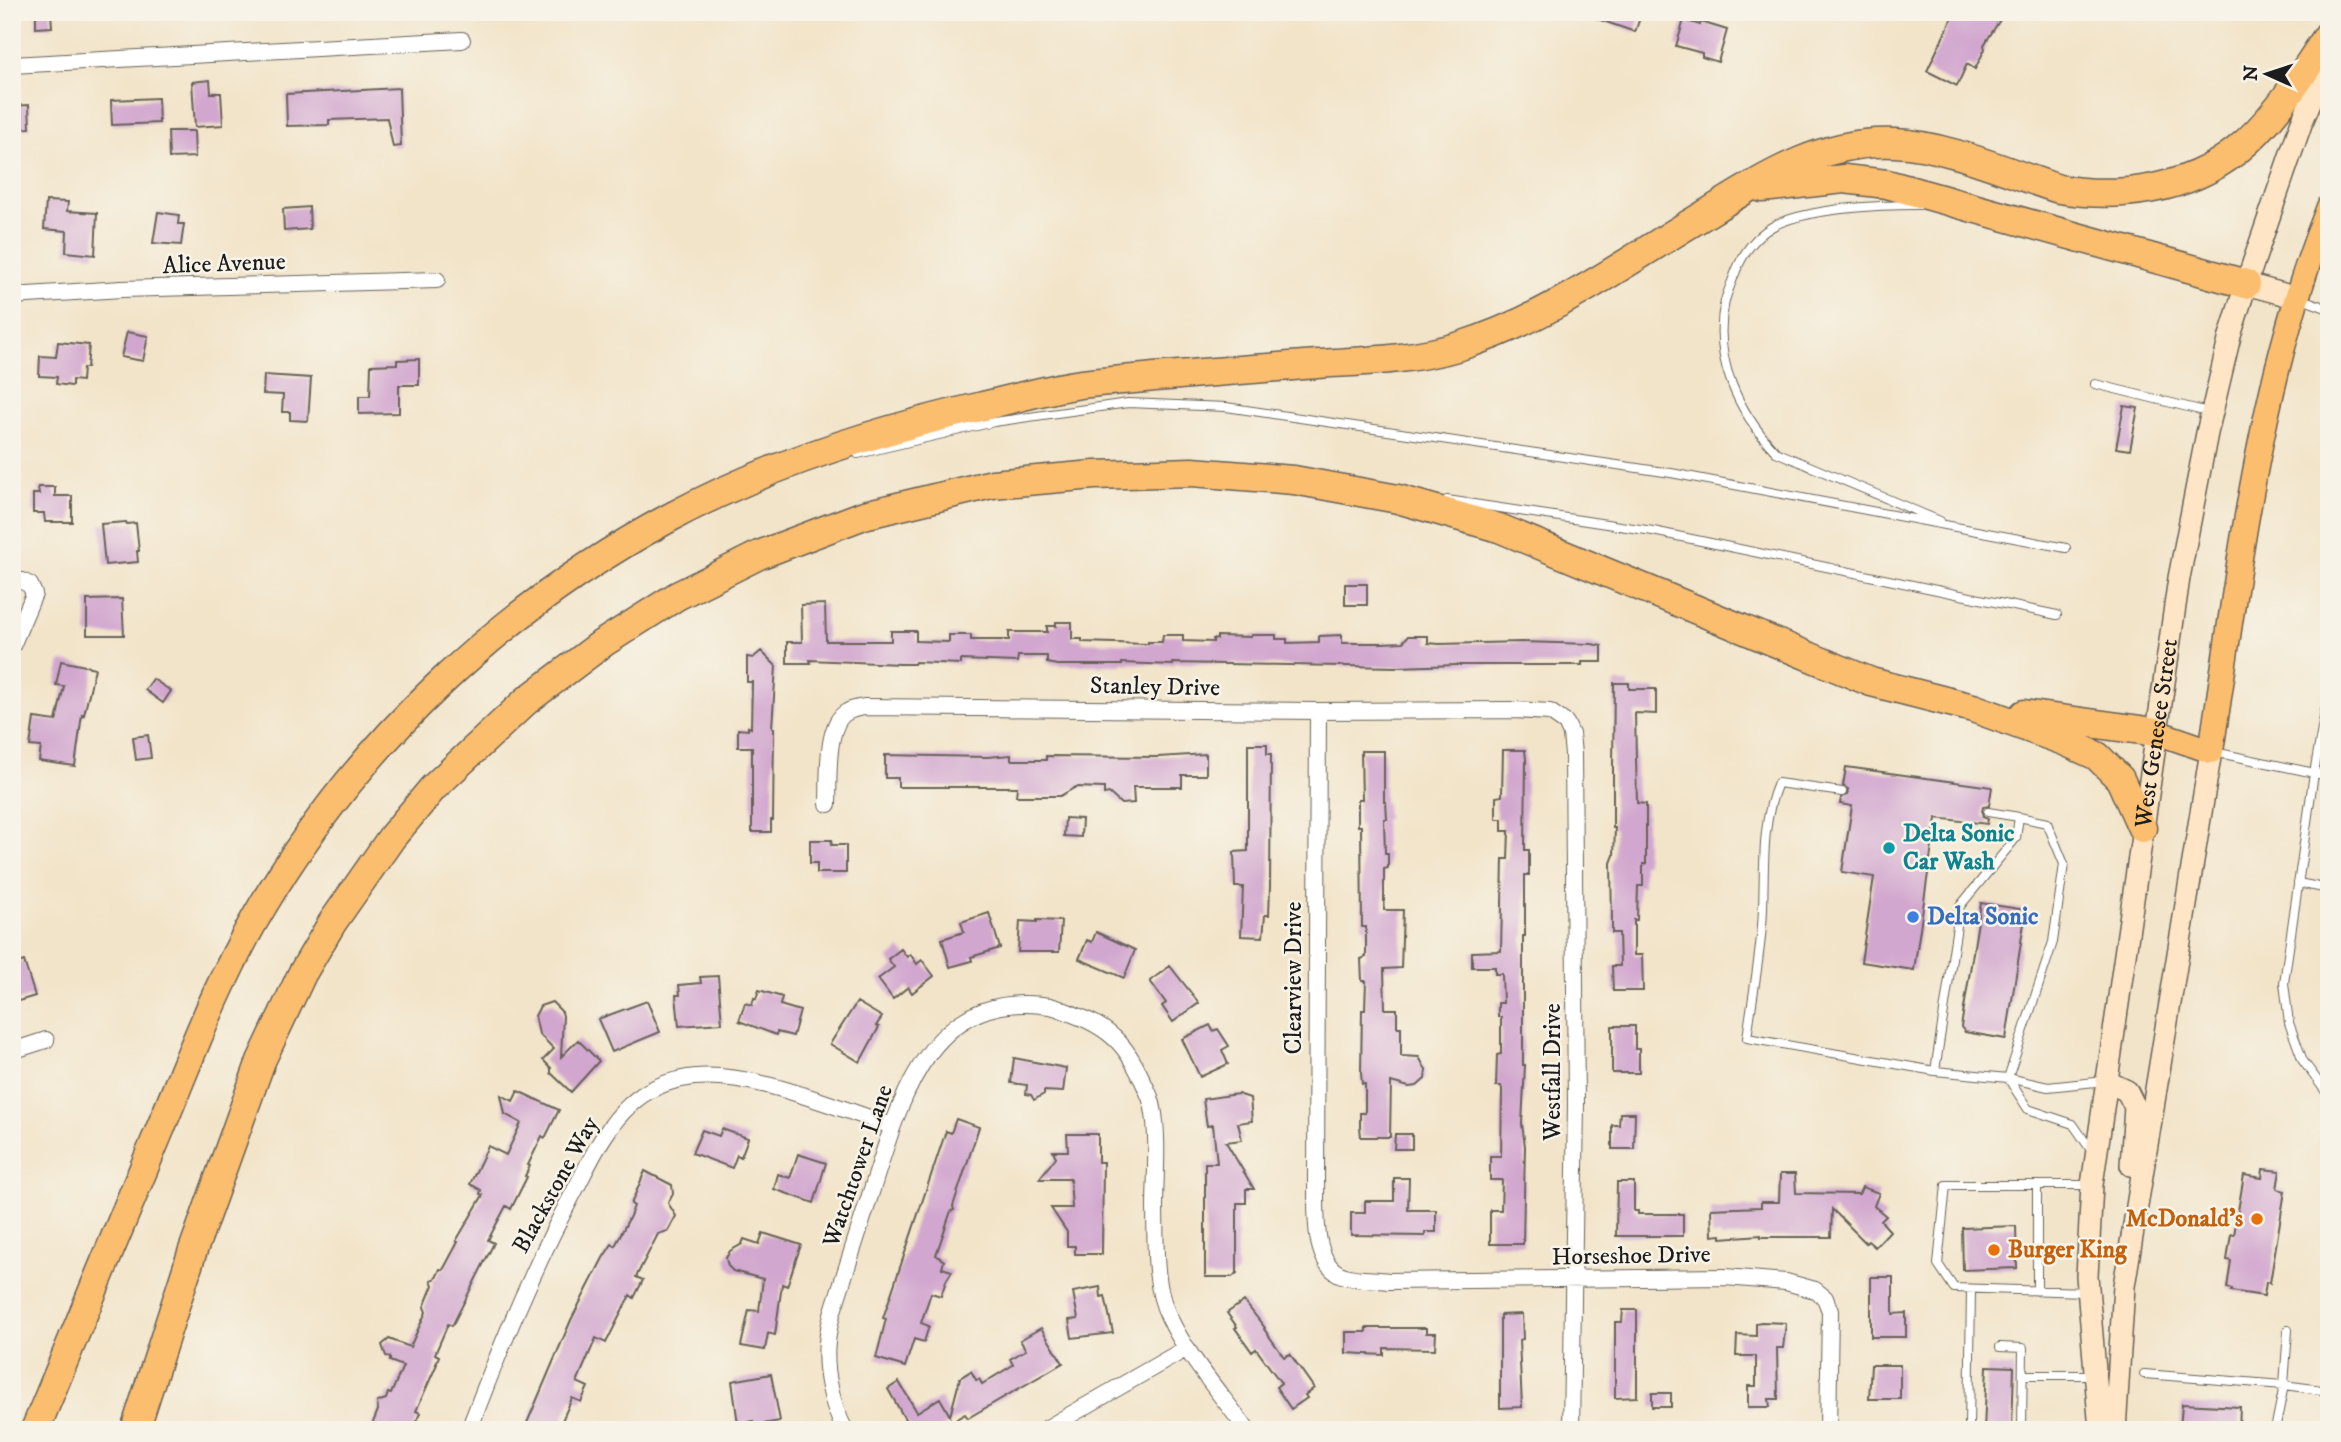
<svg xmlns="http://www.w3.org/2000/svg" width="2341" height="1442" font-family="'IM FELL DW Pica',serif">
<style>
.building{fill:#d2a7cf}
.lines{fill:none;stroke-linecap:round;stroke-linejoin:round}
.service-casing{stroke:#676259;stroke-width:10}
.minor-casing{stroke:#676259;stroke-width:18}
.secondary-casing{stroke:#676259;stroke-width:24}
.primary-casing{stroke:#676259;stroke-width:27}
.motorway-casing{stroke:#676259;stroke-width:31}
.service{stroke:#fff;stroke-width:8}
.minor{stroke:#fff;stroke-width:16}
.secondary{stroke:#fde5c5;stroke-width:21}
.primary{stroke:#fbbd6e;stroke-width:24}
.motorway{stroke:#fbbd6e;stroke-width:28}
.culture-dot{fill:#0f9aa8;stroke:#f7f3e8;stroke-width:2.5}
.shop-dot{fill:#3f7fe0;stroke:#f7f3e8;stroke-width:2.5}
.food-dot{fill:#e8710a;stroke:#f7f3e8;stroke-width:2.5}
.labels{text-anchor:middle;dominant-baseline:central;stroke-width:5;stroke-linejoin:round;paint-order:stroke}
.street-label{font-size:24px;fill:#1c1c1c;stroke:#f7f3e8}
.culture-label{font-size:24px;font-weight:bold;fill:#0d838f;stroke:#f7f3e8;text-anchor:start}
.shop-label{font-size:24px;font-weight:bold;fill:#366cbe;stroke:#f7f3e8;text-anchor:start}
.food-label{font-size:24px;font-weight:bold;fill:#c56008;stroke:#f7f3e8;text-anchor:end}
</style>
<rect width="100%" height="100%" fill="#f7f3e8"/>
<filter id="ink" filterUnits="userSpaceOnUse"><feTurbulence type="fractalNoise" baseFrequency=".0143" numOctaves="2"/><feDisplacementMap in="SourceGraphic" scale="14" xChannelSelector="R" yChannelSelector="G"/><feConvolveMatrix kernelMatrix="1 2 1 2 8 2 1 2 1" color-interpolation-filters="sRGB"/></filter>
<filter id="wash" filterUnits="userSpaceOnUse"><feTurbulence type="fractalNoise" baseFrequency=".00686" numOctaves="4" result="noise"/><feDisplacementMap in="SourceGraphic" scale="28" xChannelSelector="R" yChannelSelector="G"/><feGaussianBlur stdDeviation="1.57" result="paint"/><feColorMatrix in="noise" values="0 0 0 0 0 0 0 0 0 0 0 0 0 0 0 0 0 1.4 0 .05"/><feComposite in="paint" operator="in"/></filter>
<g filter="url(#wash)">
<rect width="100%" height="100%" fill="#f2e4c9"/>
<g id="blocks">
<path class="building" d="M36,12H51L52,27L36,28Z
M1586,12H1642L1635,32L1586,15Z
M1955,12H2005L1984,45L1985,49L1975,69L1967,64L1957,86L1927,71Z
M1684,20L1700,25L1701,22L1727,30L1718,62L1702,57V53L1676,46Z
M210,80L211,93H221L223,125L195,127L192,82Z
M399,88L401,146L393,147L387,118L329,120V125L287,126L286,94Z
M158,98L159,123L112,125L111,100Z
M29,105L30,128L12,129V106Z
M168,131H194L195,157L169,158Z
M46,201L68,202L67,211L97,213L95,255L66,252L67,231L44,229Z
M309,207L310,229L284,231L283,209Z
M158,212L179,215L178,224H184L181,245L153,243Z
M127,332L148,336L143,361L121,357Z
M58,342L89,345L87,368H83L82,381L72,380V386L56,384L57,377L39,376L40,356L56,357Z
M419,359V385H399V413L359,414V396H370L371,365L397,364V360Z
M264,375L311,378L308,421L290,420V412H282L283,395L263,394Z
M2124,406L2138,408L2130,450L2116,448Z
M38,487H55V496H72V522H45L44,513H33V494H39Z
M126,522L127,524L136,523L139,551H137L138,562L105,565L101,524Z
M1345,584H1367V605H1345Z
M122,599L124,635H87V600Z
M825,604L826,641H891V631H916V641L949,642V635H971V640H1009V632H1047V626H1056V622H1072V639H1082V642L1148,644V642H1162L1163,635H1183V641L1213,642V639H1217V636L1251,637V635H1276V639H1287V643L1319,642V636L1342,635V643H1382L1403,642L1408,636H1428V643L1439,644L1521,642L1592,644L1602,646V662H1582V665H1457L1398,667L1173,663V665L1122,663V665H1057L1047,663V656H1018L1017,662L961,660V664L915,662L914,664H900L810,660L811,663H787V642H802L801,605Z
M761,651L776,666L772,728H774L773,820H771V832H752V747H738V729L748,730V727L751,728L752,682H747V657L753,658Z
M61,661L95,668L84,715L82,714L75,766L39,761L41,747L30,746L34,718L56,721L64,686L56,685Z
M153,679L171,691L163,703L145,690Z
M1614,683H1629V689H1656V714L1635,713L1637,803L1646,804V864H1643V886H1638L1637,920H1634V955H1642L1643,991H1613L1612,966H1620L1619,933H1612V922L1611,863L1614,855L1615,828H1613V766Z
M148,735L151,758L136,760L133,737Z
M1248,744H1267V754H1271L1270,886L1269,915H1265L1263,937L1241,936L1243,887H1235L1234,852L1248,851Z
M1503,750H1525L1526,760L1525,850H1529V875H1525V936H1523V1065H1525L1522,1124L1525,1146L1523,1244H1490V1210H1501L1502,1180H1490V1156H1501L1502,1089L1501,1086H1496L1497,1055L1501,1054V1017H1498V1003H1503L1502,974H1495V967H1472V952L1501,951L1503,859H1508L1509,831H1502V819H1496V797L1502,796Z
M1361,751H1384V802H1386L1387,819H1384L1385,853H1388V868L1384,869V910H1403L1401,968L1384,969L1385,1009H1397V1027H1401V1056L1419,1057L1426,1070L1425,1079L1417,1086L1409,1087L1391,1082L1390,1137H1361L1360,1127V1113H1365V1084H1362L1361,1073L1362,1010H1365L1366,981H1362L1361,959L1366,957V927H1362L1361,826H1358V799H1362Z
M1206,754V775H1182V787H1133L1134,803L1121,804L1109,793L1104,794V788L1076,787L1060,796H1016L1017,787H898V778H885V755L987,757L1011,755V760H1046V756L1158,757Z
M1846,767L1992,787L1989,806L1983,807L1982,812L1983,817L1988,819L1987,824L1936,818L1914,970L1861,962L1874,877L1842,872L1852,806L1840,804L1841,798L1848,794V789L1843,786Z
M1065,818L1082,819L1081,837L1064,836Z
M810,840H832L831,845H846V873H817V863H810Z
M1981,903L2026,910L2006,1039L1965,1032L1961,1027Z
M989,913L1000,948L971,957L972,961L950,967L942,939L964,932L961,922Z
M1037,920L1061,921L1059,952H1018L1020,921L1037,922Z
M1096,932L1135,950L1124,978L1079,959L1087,940L1092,942Z
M901,949L907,957L910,954L917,964L922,960L934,976L912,993L908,987L893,999L878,979L894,967L888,959Z
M24,961L35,996L12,1003V965Z
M1170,966L1199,1003L1173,1022L1162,1006L1166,1003L1150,981Z
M718,976L722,1023L679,1026L676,995H680L679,985L701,983L700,977Z
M759,990L782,997L780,1005L800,1011L793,1036L777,1032L776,1035L739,1021L745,1003L752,1005L754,998L756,999Z
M647,1001L660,1032L612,1052L598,1019Z
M552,1002L562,1012L563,1016L561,1057L578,1040L599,1061L571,1092L551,1073V1068L543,1060L554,1049L539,1034L535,1016L540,1006Z
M857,1002L882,1017L876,1026L879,1027L860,1062L830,1044Z
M1210,1025L1213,1031L1218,1029L1229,1046L1222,1050L1228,1064L1200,1077L1182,1039Z
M1612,1026H1635V1049H1639V1073H1612Z
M1014,1058L1066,1068L1063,1092L1044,1091V1094L1034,1100L1031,1095L1026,1094L1027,1085L1011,1083Z
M518,1091L559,1110L545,1138L542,1136L528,1165L530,1166L525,1176L527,1177L511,1209L506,1206L488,1240L494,1243L452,1326L448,1324L435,1354L439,1356L436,1364H437L416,1411L420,1413L413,1430H370L378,1410L377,1402L386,1399L388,1393L391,1394L403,1366L390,1361V1357L386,1356L382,1345L389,1339L410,1347L426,1312L424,1307L433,1285L431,1280L436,1278L440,1269L443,1270L458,1242L456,1241L483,1195L480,1194L481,1190L470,1184L488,1146L506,1155L521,1123L505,1114L501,1095L513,1101Z
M1238,1094L1250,1098L1252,1121L1238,1123L1242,1140L1226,1142L1254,1189H1246V1203H1237V1273L1232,1277H1205V1163H1217L1213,1125L1207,1126L1203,1099Z
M1620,1113H1635L1634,1149H1612V1125H1619Z
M956,1119L979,1127L953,1206L954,1210L951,1211L936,1255L944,1261L942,1268L952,1271L946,1281L941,1296L931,1293L921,1323L929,1326L924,1342L914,1339L905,1367L876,1358L886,1319L883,1318L946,1131L951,1133Z
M722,1129L748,1138L741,1157L737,1155L732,1168L692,1153L702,1130L719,1136Z
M1067,1134H1098V1162H1103L1102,1254H1075V1246H1067V1232L1051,1208H1072L1070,1179H1039L1056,1157L1053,1151H1068Z
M1395,1134H1412V1149H1394Z
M798,1154L826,1163L814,1203L774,1189L778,1174L790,1178Z
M2263,1169L2280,1171L2277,1189L2285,1191L2270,1283L2266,1282L2264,1296L2231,1291L2232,1289L2227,1288L2231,1261L2227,1260L2231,1234L2234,1235L2244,1175L2262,1178Z
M645,1171L672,1185L673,1194L668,1203L676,1216L668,1231L658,1234L636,1277L643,1280L634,1298L630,1295L606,1343L596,1338L577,1382L588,1387L581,1402L572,1398L558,1430H524L571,1320L603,1258L612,1244L615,1246L630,1216L634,1206L631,1204Z
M1780,1174H1795L1796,1193L1859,1194L1862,1187L1879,1193L1874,1206L1886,1216L1881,1221L1890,1231L1875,1247L1868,1241L1866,1243L1832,1209L1831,1237H1761V1235L1721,1238V1235L1712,1236L1711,1209L1761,1207V1202H1779Z
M1394,1178H1409L1408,1210H1436V1232H1425V1236L1351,1235V1213H1365V1201H1394Z
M1617,1182H1634V1211H1638V1214H1683V1236H1616Z
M2016,1226L2017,1268L1963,1270L1962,1228Z
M763,1233L801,1245L787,1286L782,1284L775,1335L768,1333L765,1350L741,1346L749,1310L759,1311L763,1279L733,1271L728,1266L726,1258L730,1251L742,1244L744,1239L759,1244Z
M1871,1277H1893V1314L1906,1313V1337H1871Z
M1100,1287L1101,1297L1105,1296L1113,1333L1072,1338L1069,1320L1078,1319L1073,1292Z
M1244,1301L1265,1328L1264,1329L1284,1357L1290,1354L1314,1388L1305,1395L1307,1398L1291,1409L1276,1387L1281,1383L1256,1349L1252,1352L1235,1328L1237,1327L1227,1313Z
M1623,1310H1637V1397L1615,1398V1322H1622Z
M1522,1314L1523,1339L1519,1340L1522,1407L1500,1408V1315Z
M1761,1322L1786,1323L1783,1348H1777L1778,1399H1769L1770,1407H1748V1386H1756V1356H1736L1737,1335L1756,1336V1323Z
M1041,1328L1063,1363L968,1418L965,1414L938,1430H911L888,1389L899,1382L917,1412L940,1398L950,1416L960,1378L971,1371L976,1380L979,1379L982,1384L1013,1365L1010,1359L1026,1350L1020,1340Z
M1366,1328H1426V1333H1436L1435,1349L1384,1348V1355L1346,1353V1332H1366Z
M1871,1365H1900V1399H1869Z
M1987,1366L2014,1367L2012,1430H1984Z
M771,1374L780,1421L753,1426V1421L738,1424L732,1381Z
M1652,1393H1671V1407H1652Z
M2182,1404L2240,1407L2239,1430H2180Z"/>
</g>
</g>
<g filter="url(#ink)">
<use href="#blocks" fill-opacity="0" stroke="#676259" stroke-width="2"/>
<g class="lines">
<defs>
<path id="service" d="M1919,205C1879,205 1813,208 1777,224C1755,235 1742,254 1734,276C1731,284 1727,293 1725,301C1712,358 1738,412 1776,452L1940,521
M2299,298L2329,309
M2095,384L2212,413
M858,454L994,422L1128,403L1226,407L1671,473L2066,548
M1447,500L1653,531L2057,615
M2329,690L2314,773L2284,983L2289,1023L2303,1061L2329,1096
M2214,752L2329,776
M1842,792L1778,783C1759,828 1766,878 1762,926C1759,963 1752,1001 1747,1038L1935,1071L1960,906L2016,838L2019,817L2047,823L2064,864L2053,942L2008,1078L2028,1109L2073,1124L2093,1153
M1988,812L2019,817
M2298,883L2329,889
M1935,1071L2008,1078L2048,1087L2105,1081
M2037,1185V1291
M2086,1292L1954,1288L1938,1264L1946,1185H2091
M2000,1347L2023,1348L2022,1430
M2144,1374L2284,1385L2329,1391
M2023,1375H2093
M1969,1430L1971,1289
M2275,1430L2284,1385L2288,1330"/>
<path id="minor" d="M12,65L462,40
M12,296L122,289L437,280
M12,580L22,581L30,585L34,594L12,646
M1318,711L1316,1179C1317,1206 1310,1267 1345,1276C1358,1280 1374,1279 1388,1281L1725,1277L1786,1282L1815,1290L1825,1298L1830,1311L1828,1430
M828,804C829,781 825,723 847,712C852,709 859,708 864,707L1318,711L1514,710L1550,712L1566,723L1571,734L1573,754L1576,1104L1571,1430
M12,1051L46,1040
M469,1430C500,1347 534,1266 576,1188C591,1159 606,1126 631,1104C646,1090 662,1083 682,1079C741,1066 835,1107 892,1126
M845,1430C832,1406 824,1370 827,1342C828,1333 830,1323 832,1314C846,1271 860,1227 874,1183C902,1094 932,988 1050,1006C1059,1008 1067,1012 1075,1015C1119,1031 1132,1055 1150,1097C1160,1124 1155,1177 1155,1208C1156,1242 1153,1285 1169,1317C1188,1358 1221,1394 1247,1430
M1044,1430L1187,1348"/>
<g id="secondary">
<path d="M2246,284L2298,298"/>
<path d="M2106,1081L2127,1091L2135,1107L2131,1165"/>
<path id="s1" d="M2100,1430L2087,1276L2092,1185L2179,578L2207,433L2230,336L2246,284L2301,124L2329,58"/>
<path d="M2115,1430L2124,1286L2211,751"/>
</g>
<path id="primary" d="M2156,732L2211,751C2239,569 2259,380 2329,207"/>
<path id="motorway" d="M1762,188L1844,179L1887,184L2246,284
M2024,714L2156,732
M35,1430C77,1329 119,1228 161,1127C191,1054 219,980 259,912C356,745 501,608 671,517C766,466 875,431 979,407C1009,400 1039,391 1069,386C1090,382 1112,381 1134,379C1195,373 1256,369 1317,364C1365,361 1414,360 1460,346C1544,320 1617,268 1691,223C1755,184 1817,139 1895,143C1947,145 2009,173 2059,189C2119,199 2187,190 2236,151C2275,120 2302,74 2329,34
M135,1430L192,1253L261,1061L302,974L332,923L392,837L433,788L526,701L603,643L677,596L759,555L864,515L992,484L1094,475L1192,472L1294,480L1398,499L1499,528L1871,682L1973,708L2064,741L2097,756L2120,779L2142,828"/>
</defs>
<use href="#service" class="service-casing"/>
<use href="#minor" class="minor-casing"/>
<use href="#secondary" class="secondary-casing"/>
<use href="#primary" class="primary-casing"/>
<use href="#motorway" class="motorway-casing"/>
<use href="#service" class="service"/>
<use href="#minor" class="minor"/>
<use href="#secondary" class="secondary"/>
<use href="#primary" class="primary"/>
<use href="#motorway" class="motorway"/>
</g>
</g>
<circle class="culture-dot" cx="1889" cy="848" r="7"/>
<circle class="shop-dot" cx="1913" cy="917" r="7"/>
<g class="food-dot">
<circle cx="2257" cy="1219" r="7"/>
<circle cx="1994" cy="1250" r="7"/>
</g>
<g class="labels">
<g class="street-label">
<text transform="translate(224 264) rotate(-2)">Alice Avenue</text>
<text transform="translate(1155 687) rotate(1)">Stanley Drive</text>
<text stroke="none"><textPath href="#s1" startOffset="702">West Genesee Street</textPath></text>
<text transform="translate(1294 978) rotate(-90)">Clearview Drive</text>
<text transform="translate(1553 1072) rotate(-90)">Westfall Drive</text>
<text transform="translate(858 1166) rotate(-71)">Watchtower Lane</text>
<text transform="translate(556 1185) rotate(-61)">Blackstone Way</text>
<text transform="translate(1631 1256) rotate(-1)">Horseshoe Drive</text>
</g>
<g class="culture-label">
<text x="1903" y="834">Delta Sonic<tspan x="1903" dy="28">Car Wash</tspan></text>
</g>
<g class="shop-label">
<text x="1927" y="917">Delta Sonic</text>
</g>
<g class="food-label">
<text x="2243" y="1219">McDonald's</text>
<text x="2008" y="1250" text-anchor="start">Burger King</text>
</g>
</g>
<rect width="2341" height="1442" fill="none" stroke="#f7f3e8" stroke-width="42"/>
<g transform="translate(2267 74) rotate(273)" stroke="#f7f3e8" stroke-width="5" paint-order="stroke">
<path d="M0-5L12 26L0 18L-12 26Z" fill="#1c1c1c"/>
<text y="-10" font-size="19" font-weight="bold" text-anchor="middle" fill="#1c1c1c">N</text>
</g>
</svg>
